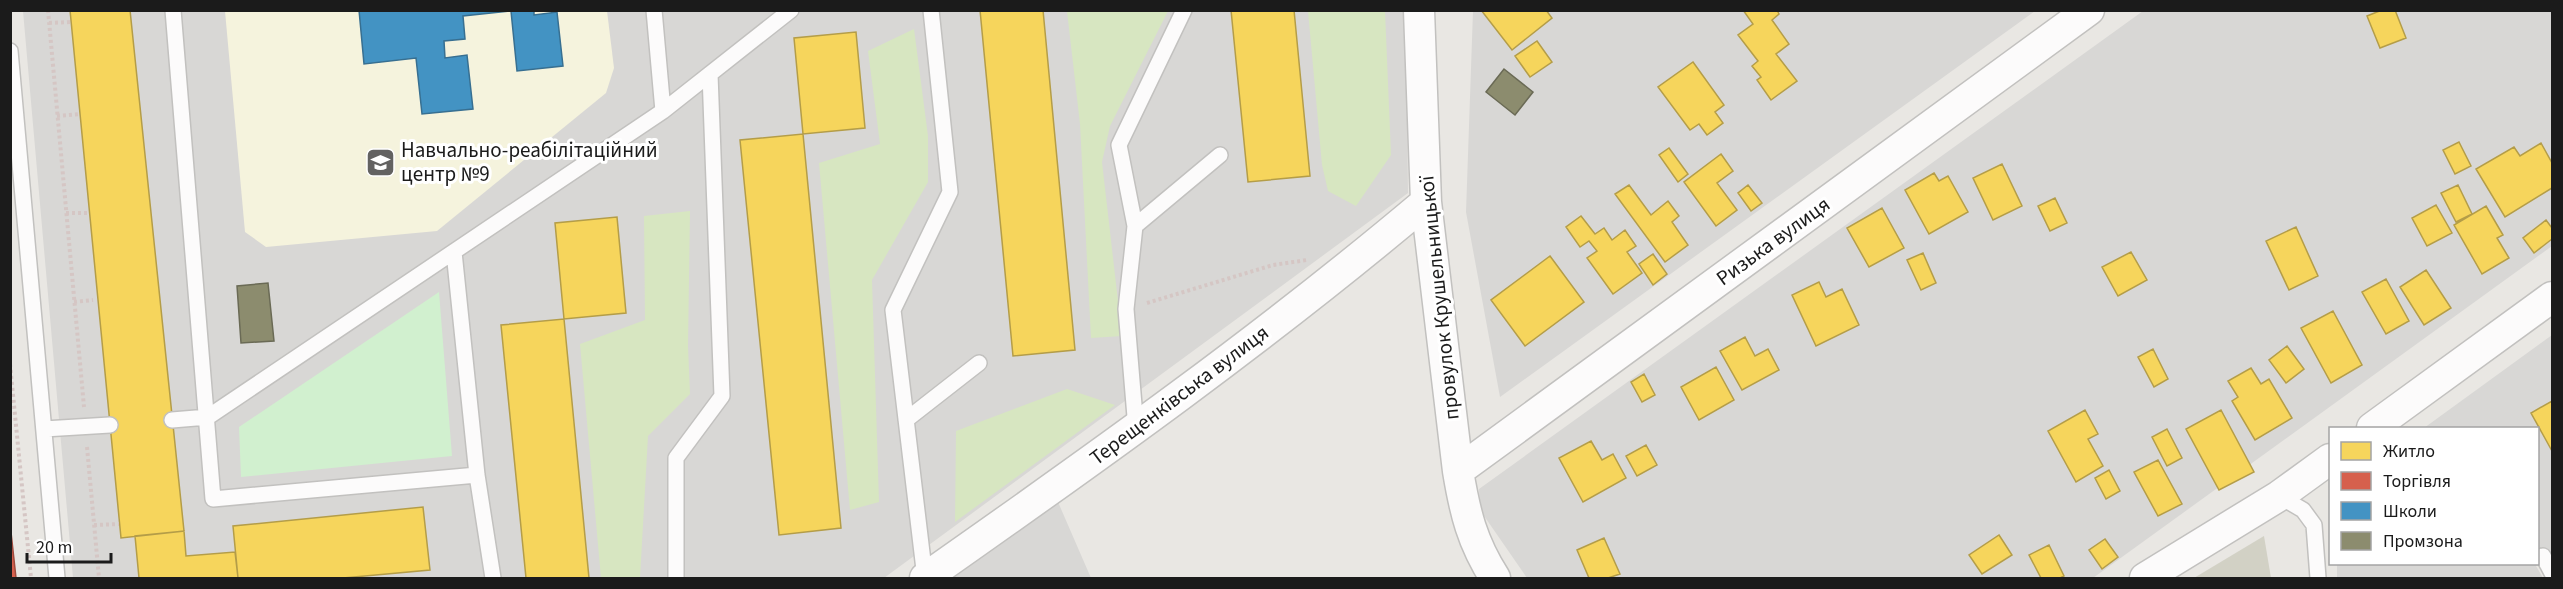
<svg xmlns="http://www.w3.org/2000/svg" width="2563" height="589" font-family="'Source Sans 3',sans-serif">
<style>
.residential{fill:#d8d7d5}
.education{fill:#f5f3dd}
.construction{fill:#d2d1c5}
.grass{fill:#d7e6c1}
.park{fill:#d1f0cf}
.homes{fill:#f6d55c;stroke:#b49d48;stroke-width:1.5}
.shops{fill:#d6604d;stroke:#9e4b3e;stroke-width:1.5}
.schools{fill:#4393c3;stroke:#376f91;stroke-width:1.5}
.industry{fill:#8c8c6e;stroke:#6a6a55;stroke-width:1.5}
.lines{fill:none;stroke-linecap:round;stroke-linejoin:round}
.lane-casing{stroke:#c2c1bf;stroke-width:18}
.street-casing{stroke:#c2c1bf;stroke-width:33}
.path{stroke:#d5c6c4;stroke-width:4;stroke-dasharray:3 3;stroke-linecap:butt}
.lane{stroke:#fcfbfb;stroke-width:15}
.street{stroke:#fcfbfb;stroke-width:30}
.labels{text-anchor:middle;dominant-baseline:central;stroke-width:6;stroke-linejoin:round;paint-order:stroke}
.poi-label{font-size:21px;fill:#1b1b1b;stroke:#fff;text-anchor:start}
.street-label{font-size:21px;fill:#1b1b1b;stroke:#fff}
</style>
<rect width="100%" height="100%" fill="#e9e7e3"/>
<path class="residential" d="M23,11H1406L1408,193L884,578H73Z
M1473,11H2035L1500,397L1466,212Z
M2143,11H2552V246L2093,578H1527L1480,510L1479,489Z
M2552,335V556L2536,566L2543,578H2337V564H2538V428H2424Z
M1058,502L1091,578H951Z"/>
<path class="education" d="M225,11H607L614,68L606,93L437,231L266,247L245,232Z"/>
<path class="construction" d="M2264,536L2271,578H2194Z"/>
<path class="grass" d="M1067,11H1168L1110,126L1102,162L1122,336L1091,338L1080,124Z
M1308,11H1385L1391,155L1356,206L1328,191L1322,165Z
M914,29L928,136V182L872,280L879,502L850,510L819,163L880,144L868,51Z
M690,211L688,346L690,394L648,436L640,578H601L580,344L645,320L644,216Z
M1067,389L1115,405L955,522L956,431Z"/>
<path class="park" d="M439,292L452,456L241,477L239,427Z"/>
<path class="homes" d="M70,10H130L184,531L121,538Z
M980,10H1043L1075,350L1013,356Z
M1231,10H1294L1310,176L1248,182Z
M1481,10H1546L1552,18L1512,50Z
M1743,10H1777L1779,14L1772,20L1789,44L1776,54L1797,81L1771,100L1757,80L1761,77L1752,66L1758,61L1738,35L1753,24Z
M2382,10H2395L2406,38L2380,48L2367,16Z
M856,32L865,128L803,134L794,38Z
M1537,41L1552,62L1530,77L1515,56Z
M1693,62L1724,105L1715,112L1723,123L1707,135L1699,124L1690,130L1658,87Z
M803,134L841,528L779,535L740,140Z
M2459,142L2471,166L2455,174L2443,150Z
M2541,143L2552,163V188L2505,217L2476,169L2514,147L2520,156Z
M1669,148L1688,174L1678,182L1659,155Z
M1721,154L1733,171L1717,183L1737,210L1716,226L1684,182Z
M2002,164L2022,206L1993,220L1973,178Z
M1934,173L1939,181L1948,176L1968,212L1929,234L1905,190Z
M1629,185L1651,215L1668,201L1679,216L1672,222L1688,245L1665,262L1615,194Z
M1748,185L1762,203L1751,211L1738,193Z
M2458,185L2472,214L2456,222L2441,193Z
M2055,198L2067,223L2050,231L2038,206Z
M2436,205L2452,233L2427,246L2412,218Z
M2486,206L2503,235L2497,238L2509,258L2482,274L2454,225Z
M1882,208L1904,248L1869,267L1847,228Z
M1581,216L1595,234L1604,228L1612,240L1625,230L1636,246L1627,252L1642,273L1613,294L1587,258L1597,251L1589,241L1580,247L1566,227Z
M617,217L626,313L564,319L555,223Z
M2546,220L2552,228V239L2534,253L2523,238Z
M2296,227L2318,276L2289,290L2266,241Z
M2131,252L2147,280L2118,296L2102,267Z
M1923,253L1936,283L1921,290L1907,260Z
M1653,254L1667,274L1653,285L1639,264Z
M1550,256L1584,302L1525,346L1491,300Z
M2426,270L2451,308L2424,325L2400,287Z
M2386,279L2409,321L2386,334L2362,292Z
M1819,282L1826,297L1842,289L1859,325L1816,346L1792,295Z
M2333,311L2362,365L2331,383L2301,328Z
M564,319L589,578H526L501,325Z
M1745,337L1755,356L1768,349L1779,370L1742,390L1720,351Z
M2287,346L2304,369L2286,383L2269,360Z
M2153,349L2168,379L2154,387L2138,357Z
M1716,367L1734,400L1699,420L1681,387Z
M2251,368L2261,384L2269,379L2292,418L2255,440L2232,401L2238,397L2228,381Z
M1644,374L1655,395L1642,402L1631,382Z
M2552,401V451L2531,413Z
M2085,410L2098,434L2088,439L2103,466L2076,482L2048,431Z
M2221,410L2254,472L2219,490L2186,429Z
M2167,429L2182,458L2167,466L2152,437Z
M1591,441L1602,460L1613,454L1626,478L1583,502L1559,458Z
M1646,445L1657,465L1637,476L1626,456Z
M2158,460L2182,504L2158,516L2134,472Z
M2109,470L2120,491L2106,499L2095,478Z
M423,507L430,570L343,578H238L233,526Z
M184,531L186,556L235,552L238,578H139L135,536Z
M1999,535L2012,555L1982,574L1969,555Z
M1604,538L1620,574L1608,578H1589L1577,550Z
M2105,539L2118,557L2102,569L2089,550Z
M2049,545L2064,576L2060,578H2041L2029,555Z"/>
<path class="shops" d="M10,523L16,578H10Z"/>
<path class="schools" d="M359,10H534V15L557,12L563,66L517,71L511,11L463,16L465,39L444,41L445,58L467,55L473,109L422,114L416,58L364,64Z"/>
<path class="industry" d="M1504,69L1533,92L1515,115L1486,92Z
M268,283L274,341L241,343L237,286Z"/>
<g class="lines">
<defs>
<path id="lane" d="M173,10L213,499L477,475
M654,10L663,111
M10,51L57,578
M1135,226L1220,155
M454,252L477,475L493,578
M172,420L208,417L663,111L791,10
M906,420L979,363
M44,429L110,425
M1136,429L1126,309L1135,226L1119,145L1184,10
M2279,496L2303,510L2314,525L2318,578
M2543,556L2552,573
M676,578V458L722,396L710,74
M925,578L893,310L950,192L931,10"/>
<path id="street" d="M1419,10L1426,202L1458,471C1465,513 1472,542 1495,578
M2372,428L2552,297
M1458,471L2089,10
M925,578C1096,458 1266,337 1426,202
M2145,578L2279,496L2330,459"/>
</defs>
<use href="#lane" class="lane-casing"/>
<use href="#street" class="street-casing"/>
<path class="path" d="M48,10L84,407
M49,23L71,22
M57,116L80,114
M66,213H89
M74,302L93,300
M1147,303L1273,265L1307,260
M10,364L31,578
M87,447L99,578
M94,525L119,524"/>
<use href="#lane" class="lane"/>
<use href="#street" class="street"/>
</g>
<defs>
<symbol id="school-square" viewBox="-11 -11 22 22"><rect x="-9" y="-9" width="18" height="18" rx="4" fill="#636261" stroke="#fff"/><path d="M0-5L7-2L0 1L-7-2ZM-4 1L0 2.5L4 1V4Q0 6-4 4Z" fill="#fff"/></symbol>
</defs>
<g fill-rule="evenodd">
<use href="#school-square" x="364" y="146" width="33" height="33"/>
</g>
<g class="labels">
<g class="poi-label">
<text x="401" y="150">Навчально-реабілітаційний<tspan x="401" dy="24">центр №9</tspan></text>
</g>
<g class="street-label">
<text transform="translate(1773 241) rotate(-36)">Ризька вулиця</text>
<text transform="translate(1439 298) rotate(-96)">провулок Крушельницької</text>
<text transform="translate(1179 395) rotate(-37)">Терещенківська вулиця</text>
</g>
</g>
<rect width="2563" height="589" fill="none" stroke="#1b1b1b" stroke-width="24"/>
<rect x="2329" y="427" width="210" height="138" fill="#ffffff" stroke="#a4a4a4" stroke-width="1.5"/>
<rect x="2341" y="442" width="30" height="18" fill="#f6d55c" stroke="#a4a4a4" stroke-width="1.5"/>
<text x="2383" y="457" font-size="18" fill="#1b1b1b">Житло</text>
<rect x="2341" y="472" width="30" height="18" fill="#d6604d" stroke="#a4a4a4" stroke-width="1.5"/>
<text x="2383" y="487" font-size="18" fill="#1b1b1b">Торгівля</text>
<rect x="2341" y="502" width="30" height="18" fill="#4393c3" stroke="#a4a4a4" stroke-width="1.5"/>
<text x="2383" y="517" font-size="18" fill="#1b1b1b">Школи</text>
<rect x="2341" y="532" width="30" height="18" fill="#8c8c6e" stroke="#a4a4a4" stroke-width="1.5"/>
<text x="2383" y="547" font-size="18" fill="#1b1b1b">Промзона</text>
<path d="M27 553v9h84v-9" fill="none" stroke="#1b1b1b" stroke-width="3"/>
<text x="36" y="553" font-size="18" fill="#1b1b1b" stroke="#ffffff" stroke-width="4.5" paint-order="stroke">20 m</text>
</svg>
